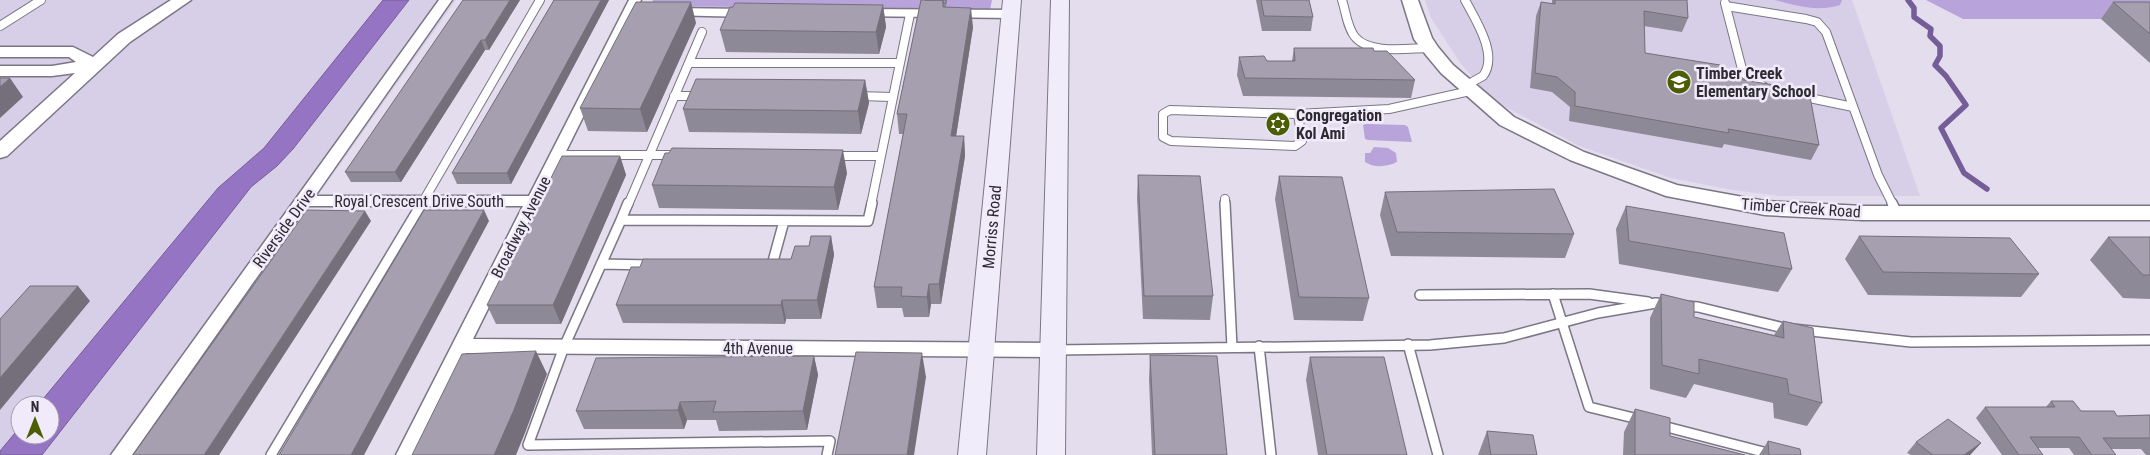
<svg xmlns="http://www.w3.org/2000/svg" width="2150" height="455" font-family="'Roboto Condensed',sans-serif">
<style>
.built{fill:#d7cfe7;fill-rule:evenodd}
.green{fill:#b8a4da}
.water{fill:#9474c3;stroke:#755e97}
.lines{fill:none;stroke-linecap:round;stroke-linejoin:round}
.stream{stroke:#755e97;stroke-width:5.5}
.service-far1-casing{stroke:#7b7685;stroke-width:10}
.service-casing{stroke:#7b7685;stroke-width:12}
.minor-casing{stroke:#7b7685;stroke-width:3}
.tertiary-casing{stroke:#7b7685;stroke-width:3}
.secondary-casing{stroke:#7b7685;stroke-width:2}
.service-far1{stroke:#fff;stroke-width:8}
.service{stroke:#fff;stroke-width:9}
.minor{fill:#fff;fill-rule:evenodd}
.tertiary{fill:#fff;fill-rule:evenodd}
.secondary{fill:#f1ecfa;fill-rule:evenodd}
.wall{fill:#8e8996}
.shaded-wall{fill:#746f7a}
.building{fill:#a59faf;stroke:#746f7a}
.labels{text-anchor:middle;dominant-baseline:central;stroke-width:5;stroke-linejoin:round;paint-order:stroke}
.poi-label{font-size:16px;font-weight:bold;fill:#2d2a31;stroke:#f0eafb;text-anchor:start}
.street-label{font-size:16px;fill:#2d2a31;stroke:#f0eafb}
</style>
<rect width="100%" height="100%" fill="#e3ddee"/>
<path class="built" d="M0,0H456L135,455H0ZM20,405H50V435H20Z
M1425,0H1852L1920,196H1781L1733,190L1671,178L1579,146L1493,100L1461,64L1431,18Z"/>
<path class="green" d="M653,0H992L990,10L650,6Z
M1775,0H1842L1840,5C1817,12 1797,6 1775,0Z
M1926,0H2150V19H1963Z
M1366,124L1405,125L1408,127L1412,142L1368,140L1365,139L1363,125Z
M1374,147L1388,148L1396,153L1397,162C1387,167 1374,168 1365,162V153H1370Z"/>
<path class="water" d="M383,0H409L293,149L277,166L251,187L42,455H0V451L20,427V435H50V405H38L218,188L264,148Z"/>
<g class="lines">
<path class="stream" d="M1908,0L1914,8V17L1931,29L1930,36L1940,46V56L1935,65L1946,76L1966,105L1941,128L1964,173L1987,189"/>
<defs>
<path id="service-far1" d="M1342,0C1346,12 1347,27 1355,37C1370,55 1409,48 1430,48
M1465,0C1475,19 1499,55 1483,76L1465,86
M1725,3L1743,73L1763,86
M1726,6L1806,19L1817,22L1826,32L1878,175L1893,205
M0,26L41,0
M689,63H900
M674,96H699
M857,96L893,97
M1800,96L1853,107
M1170,110L1298,114L1302,141L1295,146L1171,141L1163,137V114Z
M1298,114L1389,109L1470,91
M557,155H676
M834,156H881
M1225,199V205
M421,205L540,0
M628,205L702,32
M871,205L910,14"/>
<path id="service" d="M1225,203L1232,347
M1892,203L1897,213
M621,220L628,203
M601,264L651,265
M766,265H772L784,221
M1553,294L1589,407L1642,420
M1420,295L1589,294L1648,302
M1684,306L1698,307L1784,328L1911,342L2150,340
M1408,344L1438,455
M1259,346L1271,455
M1056,350L1430,345L1504,338L1598,313L1656,303L1668,304
M1659,425L1775,455
M271,455L422,203
M827,455L830,441L528,445L564,347L621,220L868,221L872,203"/>
<path id="minor" d="M439,0H452L315,196H529L629,0H641L473,339L1054,343L1060,345L1063,350L1060,355L1054,357L466,353L416,455H396L523,206H307L132,455H111Z
M671,8L749,9L756,13L749,17L666,15L664,12L666,9Z
M861,9L1011,10L1018,14L1011,18L856,16L854,13L856,10Z"/>
<path id="tertiary" d="M171,0H191L130,42L7,156L0,158V141L75,73L52,76H0V66H52L76,62L69,57H0V47H73L93,57L118,34Z
M1402,0H1418L1432,38L1438,47L1453,65L1514,117L1584,152L1677,185L1765,201L1863,206H2150V220H1863L1765,215L1666,196L1570,160L1500,125L1441,73L1426,55L1414,39Z"/>
<path id="secondary" d="M1003,0H1021L986,455H958Z
M1051,0H1069L1065,455H1037Z"/>
</defs>
<use href="#service-far1" class="service-far1-casing"/>
<use href="#service" class="service-casing"/>
<use href="#minor" class="minor-casing"/>
<use href="#tertiary" class="tertiary-casing"/>
<use href="#secondary" class="secondary-casing"/>
<use href="#service-far1" class="service-far1"/>
<use href="#service" class="service"/>
<use href="#minor" class="minor"/>
<use href="#tertiary" class="tertiary"/>
<use href="#secondary" class="secondary"/>
</g>
<path class="wall" d="M520,0L489,50H485L401,182H351L345,172Z
M554,0H609L511,184H457L452,173Z
M921,0H947L946,7L973,27L956,136H964L965,156L941,304H931L929,317H904L902,308H877L874,287L903,134H899L897,114Z
M1256,0H1309L1313,17L1311,31H1262Z
M1552,0H1687L1688,18L1682,32L1644,26L1645,53L1721,76L1819,145L1811,160L1724,144L1722,148L1569,121L1570,107L1552,92L1530,88L1536,16L1541,2L1552,4Z
M2113,2H2150V63L2101,19Z
M883,5L886,27L879,54L726,52L720,30Z
M696,23L647,132L588,131L580,108Z
M1294,48L1374,51L1415,80L1411,98L1243,96L1237,75L1239,57L1267,61H1292Z
M865,80L869,103L861,134L689,132L683,109Z
M620,156L626,175L561,324H496L487,305Z
M847,173L838,210L659,208L652,185Z
M1138,175L1213,296L1210,320L1143,319L1137,198Z
M1279,176L1369,298L1363,321L1294,320L1275,199Z
M1385,192L1574,234L1565,258L1391,256L1380,215Z
M1626,206L1792,269L1778,292L1619,264L1616,229Z
M831,236L834,255L821,319H786L785,324L623,323L616,305L640,267L791,259L809,246Z
M1859,236L2039,274L2021,297L1868,295L1845,259Z
M2108,237H2150V299L2123,298L2090,260Z
M1661,294L1694,317L1774,335L1783,321L1822,403L1807,426L1774,418L1773,403L1694,384L1686,398L1650,389V318Z
M1150,355L1227,455H1152L1149,379Z
M814,356L818,375L807,430L719,431L716,420H687L684,429H584L576,411Z
M1310,357L1407,455H1318L1306,380Z
M2051,401L2081,411L2117,416L2150,415V455H2146L2141,449H2111L2116,455H2074L2069,448H2038L2043,455H2002L1976,418L1985,407H2046Z
M1635,409L1670,436L1745,455H1623L1624,432Z
M1487,431L1537,455H1478Z
M1768,441L1801,455H1759Z
M1916,442L1981,443L1970,455H1911L1907,453Z"/>
<path class="shaded-wall" d="M510,0H520L489,50L485,40Z
M601,0H609L511,184L507,173Z
M691,2L696,23L647,132L640,109Z
M883,5L886,27L879,54L876,32Z
M971,8L973,27L953,156L951,136Z
M481,40L485,50L401,182L395,172Z
M10,78L23,97L0,118V87Z
M865,80L869,103L861,134L858,111Z
M964,136L965,156L941,304L939,284Z
M843,150L847,173L838,210L834,187Z
M620,156L626,175L561,324L553,305Z
M484,210L489,221L364,455H351Z
M365,211L371,221L219,455H204Z
M831,236L834,255L821,319L817,300Z
M929,284L931,304L929,317L927,297Z
M78,286L90,301L0,410V378Z
M782,300L786,319L785,324L781,305Z
M536,351L547,374L525,433L516,455H494Z
M922,353L926,377L914,455H907Z
M814,356L818,375L807,430L803,411Z
M680,402L687,420L684,429L678,410Z
M1981,443L1970,455H1964Z"/>
<path class="building" d="M463,0H510L485,40H481L395,172H345Z
M554,0H601L507,173H452Z
M921,0H943V7L971,8L951,136H964L939,284H929L927,297L901,296L902,287H874L907,114H897Z
M925,0H946V3H943V0Z
M1261,0H1309L1313,17L1264,16Z
M1555,0H1687L1688,18L1644,11L1645,53L1720,65L1721,76L1809,91L1819,145L1728,129L1729,133L1575,106V92L1557,77L1535,73L1541,2L1555,4Z
M636,2H691L640,109L580,108Z
M2113,2H2150V34Z
M735,3L883,5L876,32L720,30L730,7H733Z
M1294,48H1373L1374,51H1387L1415,80L1245,78L1239,57L1264,56L1267,61H1295Z
M0,78H10L0,87Z
M696,79L865,80L858,111L683,109Z
M672,148L843,150L834,187L652,185L665,153H669Z
M562,156H620L553,305H487Z
M1138,175L1200,176L1213,296H1144Z
M1279,176L1342,177L1369,298L1299,297Z
M1554,189L1574,234L1397,232L1385,192Z
M1626,206L1784,233L1792,269L1629,241Z
M307,210L365,211L204,455H133Z
M424,210H484L351,455H279Z
M811,236H831L817,300H782L781,305H616L631,267H640L643,259H791L795,246H809Z
M1859,236L2010,238L2039,274L1883,272Z
M2108,237H2150V275H2143Z
M30,286H78L0,378V319Z
M1661,294L1694,302V317L1784,338L1783,321L1813,328L1822,403L1789,394L1787,379L1699,359V374L1662,365Z
M536,351L514,410L494,455H412L462,354Z
M856,352L922,353L907,455H835Z
M1150,355L1217,356L1227,455H1155Z
M814,356L803,411L713,412L716,401L680,402L678,410L576,411L596,358Z
M1310,357H1384L1407,455H1327Z
M2051,401H2073L2081,411H2114L2117,416L2150,415V438H2103L2116,455H2092L2079,437H2030L2043,455H2019L1985,407H2055Z
M1635,409L1670,418V436L1745,455H1635Z
M1948,419L1981,443L1964,455H1933L1916,442Z
M1487,431L1533,435L1537,455H1491Z
M1768,441L1800,449L1801,455H1769Z"/>
<defs>
<symbol id="school-disc" viewBox="-11 -11 22 22"><circle r="9.5" fill="#4c5e03" stroke="#f0eafb"/><path d="M0-5L7-2L0 1L-7-2ZM-4 1L0 2.5L4 1V4Q0 6-4 4Z" fill="#fff"/></symbol>
<symbol id="synagogue-disc" viewBox="-11 -11 22 22"><circle r="9.5" fill="#4c5e03" stroke="#f0eafb"/><path d="M0-6.5L5.6 3.2H-5.6ZM0 6.5L5.6-3.2H-5.6Z" fill="#fff"/></symbol>
</defs>
<g fill-rule="evenodd">
<use href="#school-disc" x="1665" y="68" width="28" height="28"/>
<use href="#synagogue-disc" x="1264" y="110" width="28" height="28"/>
</g>
<g class="labels">
<g class="poi-label">
<text x="1696" y="73">Timber Creek<tspan x="1696" dy="18">Elementary School</tspan></text>
<text x="1296" y="115">Congregation<tspan x="1296" dy="18">Kol Ami</tspan></text>
</g>
<g class="street-label">
<text x="419" y="201">Royal Crescent Drive South</text>
<text transform="translate(1801 208) rotate(4)">Timber Creek Road</text>
<text transform="translate(521 227) rotate(-63)">Broadway Avenue</text>
<text transform="translate(992 227) rotate(-85)">Morriss Road</text>
<text transform="translate(284 228) rotate(-54)">Riverside Drive</text>
<text x="758" y="348">4th Avenue</text>
</g>
</g>
<g transform="translate(35 420)"><circle r="24" fill="#f0eafb" stroke="#a29daa"/>
<path d="M0-4L9 19L0 12L-9 19Z" fill="#4c5e03"/>
<text y="-8" font-size="14" font-weight="bold" text-anchor="middle" fill="#2d2a31">N</text>
</g>
</svg>
